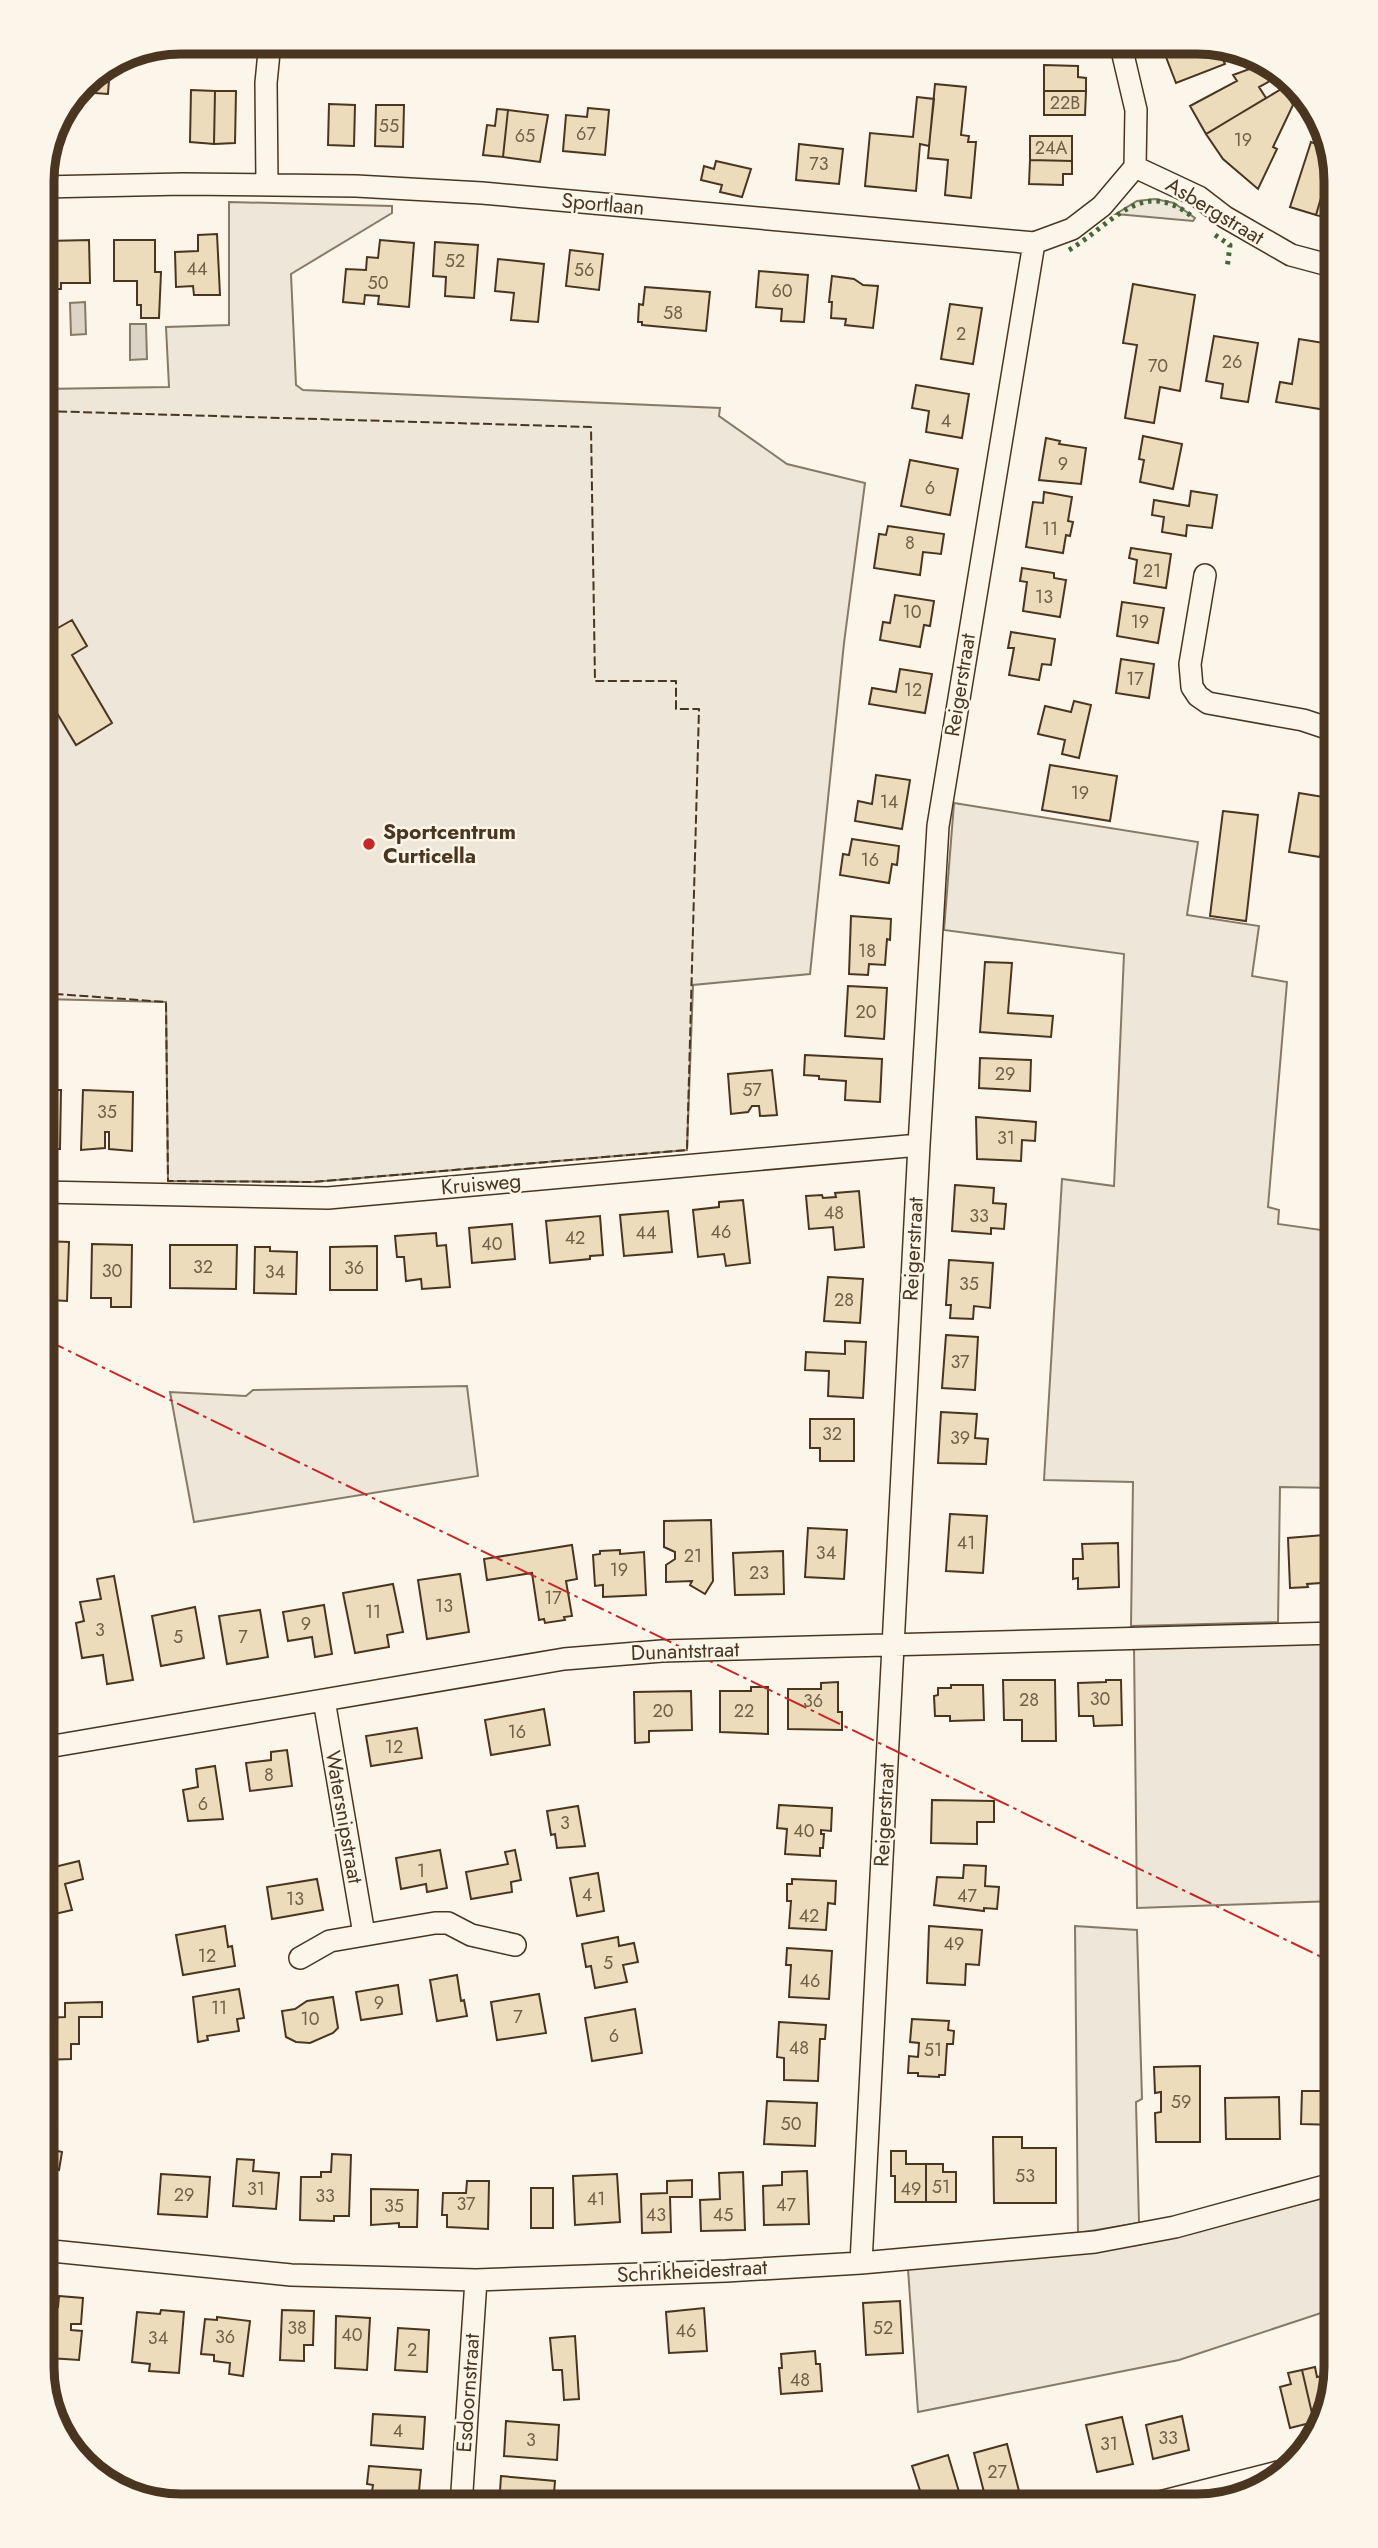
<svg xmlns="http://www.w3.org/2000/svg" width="1378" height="2548" font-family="Jost,sans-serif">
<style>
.green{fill:#ede6d9;stroke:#887966;stroke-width:2}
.water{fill:#dcd4c6;stroke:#887966;stroke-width:2}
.building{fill:#ecdcbc;stroke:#4a3520;stroke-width:2}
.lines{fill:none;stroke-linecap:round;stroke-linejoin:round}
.minor-casing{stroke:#4a3520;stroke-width:24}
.minor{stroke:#fbf6e9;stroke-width:21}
.hedge{stroke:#436837;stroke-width:5;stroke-dasharray:3.5 5;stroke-linecap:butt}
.fence{stroke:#4a3520;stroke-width:2;stroke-dasharray:9 3.5;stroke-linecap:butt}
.power{stroke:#c62828;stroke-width:2;stroke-dasharray:24 5 3.5 5;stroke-linecap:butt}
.poi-dot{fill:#c62828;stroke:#fbf6e9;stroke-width:2.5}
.labels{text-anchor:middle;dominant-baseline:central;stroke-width:5;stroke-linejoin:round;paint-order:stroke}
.number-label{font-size:18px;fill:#725f47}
.street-label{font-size:21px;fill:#4a3520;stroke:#fbf6e9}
.poi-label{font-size:21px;font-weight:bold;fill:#4a3520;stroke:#fbf6e9;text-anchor:start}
.rim{fill:none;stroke:#4a3520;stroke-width:9}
</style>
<rect width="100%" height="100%" fill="#fbf6e9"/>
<path class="green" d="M1155,199L1174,203L1195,218L1193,221L1116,214L1137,201Z
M229,202L392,206V213L291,274L296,385L303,390L720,408L719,416L787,464L865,483L844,643L810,974L693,985L687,1150L313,1182L168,1181L166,1002L42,999V389L169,387L166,327L229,325Z
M954,803L1198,842L1187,915L1259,926L1252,976L1287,982L1268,1207L1279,1210L1278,1224L1336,1232V1488L1280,1487L1278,1622L1131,1626L1133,1482L1044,1480L1062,1179L1114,1186L1124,954L944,930Z
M467,1386L478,1476L194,1522L170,1392L246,1396L253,1390Z
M1336,1641V1901L1137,1908L1134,1647Z
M1075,1926L1137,1930L1142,2099L1136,2102L1139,2223L1078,2233Z
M1336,2195V2336L1331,2337L1324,2312L1179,2360L918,2412L908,2269L1138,2245Z"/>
<path class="water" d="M85,302L86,334L71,335L70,303Z
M146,324L147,359L130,360V324Z"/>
<path class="building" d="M1198,42H1206L1222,48L1219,50L1225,64L1176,83L1166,57Z
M115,61V65H110L108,94L80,92L83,82Z
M1263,64L1281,71L1289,80L1279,76L1259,87L1266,98L1206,134L1190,106L1237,81L1233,75Z
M1044,65L1078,66V77L1086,78V91H1044Z
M935,84L966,87L961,135L969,136L968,142H976L971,198L945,195L948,160L928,158Z
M1283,88L1293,105L1273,147L1277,149L1258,189L1223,159L1206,134Z
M191,90L215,91L214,144L190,142Z
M215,91H236L235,143L214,144Z
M1044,91H1086L1085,115H1044Z
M917,97L934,99L929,146L920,144L916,191L865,186L870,133L913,137Z
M329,104L355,105L354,146L328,145Z
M376,105H404L403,147L375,146Z
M588,108L609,110L605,155L563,151L566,115L587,117Z
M497,109L508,110L503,157L483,155L487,125L495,126Z
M508,110L548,115L540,162L503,157Z
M1030,136H1072V161L1030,160Z
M1322,136L1327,137L1332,160L1316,215L1290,207L1311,142L1319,145Z
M799,144L843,149L839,184L796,180Z
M1030,160L1072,161V174H1063V185L1029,184Z
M1332,160L1336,181V220L1316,215Z
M716,161L751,169L742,197L720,192L722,185L701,180L704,166L714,169Z
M217,234L220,295H194L193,286L176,287L175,252L198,251V235Z
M89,240L90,283H61V289H48L46,241Z
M114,240H155V272H161L159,318H141V305H137V281H114Z
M380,240L414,243L409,307L378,304L379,296L365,295L364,304L343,302L346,269L366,270L367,257L378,258Z
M435,242L478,245L474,298L445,296L446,277L433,276Z
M570,250L603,254L599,290L566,286Z
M498,259L544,264L538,322L511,320L514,293L495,291Z
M759,271L808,275L804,322L781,321L782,309L756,307Z
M832,276L854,279L863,285L878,286L873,328L845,325L846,319L831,318L832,302H829Z
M1133,284L1195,295L1180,391L1160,387L1154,423L1125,418L1137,345L1123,343Z
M645,287L710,292L706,331L642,325V322H638L639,304L643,305Z
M950,304L982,308L973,364L941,359Z
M1214,336L1258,343L1248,402L1221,398L1223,384L1206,381Z
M1299,339L1336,345L1326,410L1276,402L1280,382L1292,384Z
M916,385L969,394L962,438L926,432L929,411L912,408Z
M1143,436L1182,444L1173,489L1140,482L1144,460L1139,459Z
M1046,438L1060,441L1059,444L1086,448L1081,484L1039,480Z
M910,460L958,469L950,515L901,506Z
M1191,491L1217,495L1212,528L1187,525L1186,536L1162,532L1164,517L1152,515L1154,500L1189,506Z
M1044,492L1072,497L1068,521L1073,522L1070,536L1066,535L1063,553L1026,547L1033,502L1043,503Z
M888,526L944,534L941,554L923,552L920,575L874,568L879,534L886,535Z
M1131,548L1171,554L1166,588L1134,583L1137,560L1129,558Z
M1022,568L1054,573V578L1066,580L1060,617L1023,611L1027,582L1020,581Z
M895,595L934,601L930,626L924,625L920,647L880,640L883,622L890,623Z
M1122,602L1164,608L1158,643L1117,636Z
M42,605L56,629L72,620L87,646L72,655L112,723L76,745L42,688Z
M1011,632L1055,639L1051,665L1042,664L1039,680L1009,675L1014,648H1008Z
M1121,659L1154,664L1149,698L1116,693Z
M900,669L932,674L925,713L869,704L872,688L896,692Z
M1074,701L1091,705L1079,758L1062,754L1065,740L1038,734L1045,706L1071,712Z
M1050,765L1117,776L1110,821L1042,810Z
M876,775L910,780L902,829L855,821L858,801L872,804Z
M1299,793L1330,798L1320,857L1289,852Z
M1223,811L1258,815L1246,921L1210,916Z
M852,839L899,846L897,865L892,864L889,883L840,875L843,854L849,855Z
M851,916L891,919L890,940L887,939L885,965L869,964L868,975L849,974Z
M985,962L1012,963L1008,1013L1053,1016L1051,1037L980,1032Z
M848,986L887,988L884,1039L845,1036Z
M805,1055L882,1059L880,1102L845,1100L846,1081L819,1079V1076L804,1075Z
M980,1058L1031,1060L1030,1091L979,1088Z
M772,1070L777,1115L760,1116L759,1106H752L748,1112L731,1114L728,1074Z
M42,1090H61L60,1149H42Z
M83,1090L133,1092L132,1151L109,1149V1132H105V1148L81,1150Z
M976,1117L1036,1122L1035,1141L1022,1140L1021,1161L977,1159Z
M955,1185L994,1188L993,1203L1006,1204L1004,1229L991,1228V1234L952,1231Z
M859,1191L864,1247L835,1250L833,1227L809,1229L806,1196L822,1195L823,1198L836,1197L835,1193Z
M743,1200L750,1263L726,1266L724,1254L698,1257L693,1210L719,1207V1202Z
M668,1211L672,1252L624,1256L620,1215Z
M600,1216L603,1255L590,1256V1259L550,1263L546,1221Z
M512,1224L515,1259L472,1263L469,1228Z
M436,1233L437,1246L446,1245L450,1287L422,1289L421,1279L406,1281L404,1257H397L395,1236Z
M42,1241L69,1242L67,1301L51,1300V1293H42Z
M92,1244L132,1245L131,1307H111V1298H91Z
M170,1245H237L236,1289L170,1288Z
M377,1246V1290H330V1247Z
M255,1247H270V1251L297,1252L296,1294L254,1293Z
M949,1260L993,1263L990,1308L974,1306L973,1319L950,1318L951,1305H946Z
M828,1277L863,1279L860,1323L824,1321Z
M946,1335L978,1337L975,1390L942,1388Z
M845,1341L866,1342L863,1398L828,1396L829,1371L805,1370L806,1352L845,1354Z
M941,1412L977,1414L975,1438L988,1439L986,1464L938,1463Z
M810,1419H854V1461H820V1448H810Z
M950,1514L987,1516L983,1573L946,1571Z
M711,1520L713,1581L705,1594L690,1585L692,1581L666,1582V1565L675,1559V1552L664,1547V1521Z
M808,1528L847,1530L844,1579L805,1577Z
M1336,1534V1582L1307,1584L1308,1587L1290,1588L1288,1538Z
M1118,1543L1119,1587L1078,1589V1578L1073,1579V1559H1083L1082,1544Z
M572,1545L577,1579L566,1581L572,1616L564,1617L565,1620L545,1623L544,1619L539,1620L532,1573L487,1580L484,1559Z
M620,1550V1554L644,1552L646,1595L603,1597V1585L595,1586L593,1555L600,1554V1551Z
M783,1551L784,1594L735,1595L733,1553Z
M460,1574L469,1632L427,1639L418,1580Z
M114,1576L133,1680L107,1684L103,1655L82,1658L76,1623L84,1621L80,1602L101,1599L97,1579Z
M393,1584L403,1632L387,1635L389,1647L355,1653L343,1593Z
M324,1605L332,1654L315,1657L312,1637L288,1641L283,1612Z
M195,1607L204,1658L161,1666L152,1616Z
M260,1610L268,1657L227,1664L219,1616Z
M1003,1680H1055L1056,1741H1022V1720H1004Z
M1106,1680H1121L1122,1725L1094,1726L1093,1716H1079L1078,1683L1106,1682Z
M838,1682V1712H842V1730L788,1729V1689H821V1683Z
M951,1685H983L984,1720L950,1721V1716H935L934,1696L938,1695V1688H951Z
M751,1687H768V1734L720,1732V1691H751Z
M691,1691L692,1730L649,1731V1742L635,1743L634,1692Z
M544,1709L550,1745L491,1755L485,1720Z
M417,1728L422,1758L371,1766L366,1736Z
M287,1750L292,1786L250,1791L246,1763L271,1760V1752Z
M215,1766L223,1819L188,1821L183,1790L198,1787L196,1769Z
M53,1798L56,1813L52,1814L54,1824L43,1826L47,1846L42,1847V1800Z
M932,1800L994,1801V1822H977V1844L931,1843Z
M779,1805L832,1808L831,1831L821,1830V1834H824L823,1848H820V1856L785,1854L787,1829L777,1828Z
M578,1806L585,1846L557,1848L555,1834L551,1835L547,1811Z
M440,1850L447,1888L427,1892L426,1884L401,1889L396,1858Z
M515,1850L521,1880L511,1882L512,1892L471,1899L466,1872L508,1864L505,1852Z
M79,1861L83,1879L65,1884L72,1910L42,1917V1870Z
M964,1865L986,1866L985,1886L999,1887L997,1909L984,1908V1911L934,1905L937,1877L963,1878Z
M598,1873L604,1911L577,1916L570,1878Z
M317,1879L323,1910L272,1919L267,1887Z
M792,1879L836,1881L835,1904L828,1903L826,1930L789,1928L791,1901H787V1884H792Z
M225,1926L228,1947L232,1946L235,1966L183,1975L176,1935Z
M929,1926L982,1930L979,1965L966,1964L965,1985L927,1983Z
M618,1937L619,1946L634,1943L638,1962L623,1965L627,1982L595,1988L591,1966L586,1967L582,1944Z
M787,1948L832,1951L829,1999L789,1997L791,1965H786Z
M457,1975L461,2001L464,2000L467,2016L437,2021L430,1980Z
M398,1985L402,2014L361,2020L356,1992Z
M239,1989L244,2018L237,2019L239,2031L207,2036L208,2040L198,2042L193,1997Z
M539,1994L546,2033L497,2040L491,2002Z
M333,1997L338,2028L333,2033L310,2043L296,2042L286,2037L282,2011L295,2009L307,2001Z
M102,2002V2017H79V2044H71V2059L42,2060V2018L65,2017V2003Z
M635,2009L642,2053L592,2061L585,2018Z
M912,2019L949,2021L948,2030L954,2031L953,2044H947L945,2075H939V2077L918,2076V2073H908L909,2056L918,2057L919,2043L910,2042Z
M779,2022L826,2025L825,2039H820L818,2081L784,2080V2058L777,2057Z
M1200,2066V2142H1156L1155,2113L1161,2112V2092L1155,2093L1154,2067Z
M1330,2082H1336V2125L1301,2124L1302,2091H1330Z
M1279,2097L1280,2139H1226L1225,2098Z
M767,2101L817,2103L815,2146L764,2144Z
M42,2124L57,2127L53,2150L62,2152L59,2170L50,2168L48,2182L55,2183L53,2197L45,2196L43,2212Z
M993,2137H1022V2148H1056V2203H994Z
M891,2151H906V2164H926V2202H895V2176H891Z
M332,2154L351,2155L349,2216H334V2221L300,2220L301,2177H321V2172H331Z
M237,2159L254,2160L253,2171L279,2173L276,2209L233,2206Z
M926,2164H943V2172H956V2202H926Z
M807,2171L809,2224L764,2225L763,2186L782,2185V2172Z
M743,2172L745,2230L701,2231L700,2200L720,2199L719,2173Z
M161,2174L210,2177L207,2217L158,2214Z
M617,2174L620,2222L575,2225L573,2176Z
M692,2180V2197H670L671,2232L642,2233L641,2194L667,2193V2181Z
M467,2181H489L488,2229L447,2227V2215H442L443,2193H466Z
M531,2188H553V2228H531Z
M371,2189L418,2190L417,2227H399V2223L371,2225Z
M59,2296L83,2298L81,2324H71V2330L82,2331L79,2360L49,2358L50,2346L42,2345V2306L58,2307Z
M900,2301L903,2353L866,2355L863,2303Z
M704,2308L707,2351L669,2353L666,2312Z
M161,2310L184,2312L179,2373L149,2371L150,2364L132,2362L137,2312L160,2314Z
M282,2310L314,2311L313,2345H304V2361L280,2360Z
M336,2316L370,2318L367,2370L335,2368Z
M217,2317L250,2321L243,2376L229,2374L230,2363L214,2361V2355L201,2354L205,2319L217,2320Z
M398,2328L429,2330L427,2372L395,2370Z
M575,2336L579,2399L564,2400L562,2370H553L550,2338Z
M815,2351L816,2364H820L822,2391L781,2394L779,2368H782L781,2354Z
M1315,2367L1317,2377L1328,2375L1330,2385L1320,2420L1314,2422L1302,2370Z
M1302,2370L1314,2422L1290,2428L1280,2387L1291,2384L1288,2373Z
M373,2414L425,2417L423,2449L371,2445Z
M1182,2416L1189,2450L1153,2459L1146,2425Z
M1122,2417L1133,2464L1097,2472L1086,2425Z
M506,2421L559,2425L557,2460L504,2456Z
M1007,2444L1019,2491L986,2500L974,2453Z
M948,2455L963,2505L925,2506L912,2466Z
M369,2466L421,2470L418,2502L371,2498L373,2485L367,2484Z
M501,2476L555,2481L553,2506H499Z"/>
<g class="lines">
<defs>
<path id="minor" d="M1120,42L1136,110L1135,167
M1135,167L1199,197L1225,217L1291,255L1336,267
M267,184L266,83L270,42
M42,187L183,184L356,186L482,193L1034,243L1072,229L1102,206L1135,167
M1205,575L1190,664L1192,687L1198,696L1208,703L1303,720L1336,731
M42,1192L328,1198L919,1145
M324,1700L364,1934
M42,1748L564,1659L662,1651L1336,1633
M300,1958L330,1941L435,1923H448L471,1935L515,1945
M42,2250L291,2275L476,2280L726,2271L861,2263L1095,2242L1175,2227L1336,2183
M861,2263L919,1145L938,826L1034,243
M461,2506L476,2280
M1144,2506L1278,2472"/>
</defs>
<use href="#minor" class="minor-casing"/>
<use href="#minor" class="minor"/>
<path class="hedge" d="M1215,235L1230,245L1227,269
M1069,250C1113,224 1142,175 1194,218"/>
<path class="fence" d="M42,993L166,1002L168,1181L313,1182L687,1150L699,709H676V681H595L591,427L42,411"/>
<path class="power" d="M42,1338L1336,1964"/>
</g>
<circle class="poi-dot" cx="369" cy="844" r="7"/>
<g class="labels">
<g class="number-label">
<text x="1065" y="103">22B</text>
<text x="389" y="126">55</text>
<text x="586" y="134">67</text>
<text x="525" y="136">65</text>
<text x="1243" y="140">19</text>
<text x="1051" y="148">24A</text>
<text x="819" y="164">73</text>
<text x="455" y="261">52</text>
<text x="197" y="269">44</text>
<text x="584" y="270">56</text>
<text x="378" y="283">50</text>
<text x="782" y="291">60</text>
<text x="673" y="313">58</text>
<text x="961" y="334">2</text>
<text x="1232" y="362">26</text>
<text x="1158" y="366">70</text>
<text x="946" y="421">4</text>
<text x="1063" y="464">9</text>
<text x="930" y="488">6</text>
<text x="1050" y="529">11</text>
<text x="910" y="543">8</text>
<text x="1152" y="571">21</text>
<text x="1044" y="597">13</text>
<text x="912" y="612">10</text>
<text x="1140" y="622">19</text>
<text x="1135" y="679">17</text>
<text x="913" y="690">12</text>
<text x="1080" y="793">19</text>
<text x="889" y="802">14</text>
<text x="870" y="860">16</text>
<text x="867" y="951">18</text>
<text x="866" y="1012">20</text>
<text x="1005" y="1074">29</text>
<text x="752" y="1090">57</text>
<text x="107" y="1112">35</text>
<text x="1006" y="1138">31</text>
<text x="834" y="1213">48</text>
<text x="979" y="1216">33</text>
<text x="721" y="1232">46</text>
<text x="646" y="1233">44</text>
<text x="575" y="1238">42</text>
<text x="492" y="1244">40</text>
<text x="203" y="1267">32</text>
<text x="354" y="1268">36</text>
<text x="112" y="1271">30</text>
<text x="275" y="1272">34</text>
<text x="969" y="1284">35</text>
<text x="844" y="1300">28</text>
<text x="960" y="1362">37</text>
<text x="832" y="1434">32</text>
<text x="960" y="1438">39</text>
<text x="966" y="1543">41</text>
<text x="826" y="1553">34</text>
<text x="693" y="1556">21</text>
<text x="619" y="1570">19</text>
<text x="759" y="1573">23</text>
<text x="553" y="1598">17</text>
<text x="444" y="1606">13</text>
<text x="373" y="1612">11</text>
<text x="306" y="1624">9</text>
<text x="100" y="1630">3</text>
<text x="178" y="1637">5</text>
<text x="243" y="1637">7</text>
<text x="1100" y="1699">30</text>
<text x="1029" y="1700">28</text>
<text x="813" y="1701">36</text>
<text x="663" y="1711">20</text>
<text x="744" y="1711">22</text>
<text x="517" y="1732">16</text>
<text x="394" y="1747">12</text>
<text x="269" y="1775">8</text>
<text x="203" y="1804">6</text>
<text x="565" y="1823">3</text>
<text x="804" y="1831">40</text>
<text x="421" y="1871">1</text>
<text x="587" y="1895">4</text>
<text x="967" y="1896">47</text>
<text x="295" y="1899">13</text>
<text x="809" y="1916">42</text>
<text x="954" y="1944">49</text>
<text x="207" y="1956">12</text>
<text x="608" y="1963">5</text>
<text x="810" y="1981">46</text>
<text x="379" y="2003">9</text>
<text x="219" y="2008">11</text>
<text x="518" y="2017">7</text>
<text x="310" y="2019">10</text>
<text x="614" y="2036">6</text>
<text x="799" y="2048">48</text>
<text x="933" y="2050">51</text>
<text x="1181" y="2102">59</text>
<text x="791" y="2124">50</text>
<text x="1025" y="2176">53</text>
<text x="941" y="2187">51</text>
<text x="256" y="2189">31</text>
<text x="911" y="2189">49</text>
<text x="184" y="2195">29</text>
<text x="325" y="2196">33</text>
<text x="596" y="2199">41</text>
<text x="466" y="2204">37</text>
<text x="786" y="2205">47</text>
<text x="394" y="2206">35</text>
<text x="656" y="2215">43</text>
<text x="723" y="2215">45</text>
<text x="297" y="2328">38</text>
<text x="883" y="2328">52</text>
<text x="686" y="2331">46</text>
<text x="352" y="2335">40</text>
<text x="225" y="2337">36</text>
<text x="158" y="2338">34</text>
<text x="412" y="2350">2</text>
<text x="800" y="2380">48</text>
<text x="398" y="2431">4</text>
<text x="1168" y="2438">33</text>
<text x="531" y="2440">3</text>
<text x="1109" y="2444">31</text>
<text x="997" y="2472">27</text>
</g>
<g class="street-label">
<text transform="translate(603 204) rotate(5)">Sportlaan</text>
<text transform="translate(1215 211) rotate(31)">Asbergstraat</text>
<text transform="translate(960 685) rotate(-81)">Reigerstraat</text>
<text transform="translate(481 1184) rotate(-5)">Kruisweg</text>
<text transform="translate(913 1249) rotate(-87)">Reigerstraat</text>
<text transform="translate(685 1651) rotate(-2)">Dunantstraat</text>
<text transform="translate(884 1815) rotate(-87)">Reigerstraat</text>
<text transform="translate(344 1817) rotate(80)">Watersnipstraat</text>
<text transform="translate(692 2271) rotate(-3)">Schrikheidestraat</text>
<text transform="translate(468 2393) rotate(-86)">Esdoornstraat</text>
</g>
<g class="poi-label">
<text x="383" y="832">Sportcentrum<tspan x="383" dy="24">Curticella</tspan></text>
</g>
</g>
<path d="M0 0H1378V2548H0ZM181 54H1197A127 127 0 0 1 1324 181V2367A127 127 0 0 1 1197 2494H181A127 127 0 0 1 54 2367V181A127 127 0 0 1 181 54Z" fill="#fbf6e9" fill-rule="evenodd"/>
<path class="rim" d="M181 54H1197A127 127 0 0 1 1324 181V2367A127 127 0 0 1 1197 2494H181A127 127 0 0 1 54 2367V181A127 127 0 0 1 181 54Z"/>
</svg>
